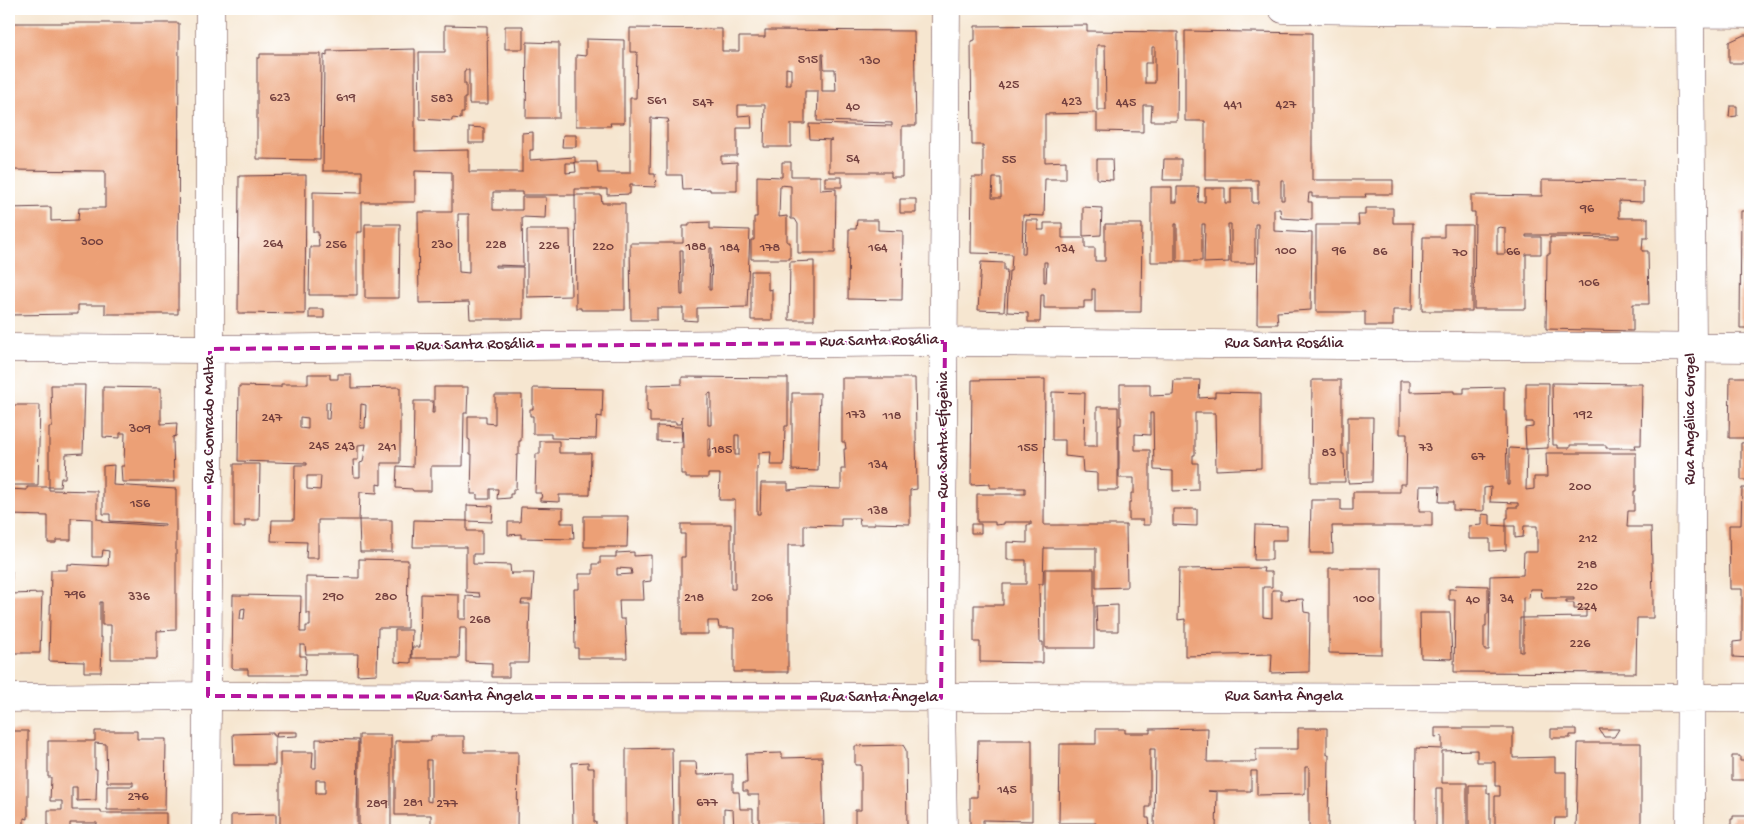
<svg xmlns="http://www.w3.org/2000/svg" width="1759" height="839" font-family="'Gochi Hand',sans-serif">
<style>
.building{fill:#eca076;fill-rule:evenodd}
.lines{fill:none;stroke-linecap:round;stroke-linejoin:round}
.street-casing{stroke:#643d44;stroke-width:29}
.street{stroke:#fff;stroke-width:28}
.marked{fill:none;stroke:#b5179e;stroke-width:4;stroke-dasharray:10 6;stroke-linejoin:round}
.labels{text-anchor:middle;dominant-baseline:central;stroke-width:4;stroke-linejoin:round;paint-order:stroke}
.number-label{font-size:14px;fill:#723f3e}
.street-label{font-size:16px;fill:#4a1f2b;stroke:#fff}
</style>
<rect width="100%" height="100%" fill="#fff"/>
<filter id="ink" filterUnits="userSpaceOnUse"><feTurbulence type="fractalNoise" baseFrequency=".02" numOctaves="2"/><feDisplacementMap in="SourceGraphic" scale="10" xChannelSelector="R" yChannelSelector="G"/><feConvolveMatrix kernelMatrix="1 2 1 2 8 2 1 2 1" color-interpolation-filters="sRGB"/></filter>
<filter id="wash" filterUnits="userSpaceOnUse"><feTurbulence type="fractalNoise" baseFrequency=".0096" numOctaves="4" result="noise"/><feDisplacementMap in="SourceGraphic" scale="20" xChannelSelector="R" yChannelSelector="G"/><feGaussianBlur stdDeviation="1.12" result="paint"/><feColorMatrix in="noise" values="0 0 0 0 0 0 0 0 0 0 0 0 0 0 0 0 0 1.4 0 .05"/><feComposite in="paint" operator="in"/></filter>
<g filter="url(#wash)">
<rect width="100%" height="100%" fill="#f6e6d0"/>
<g id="blocks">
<path class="building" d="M9,23H179L178,314H105V305H78V314L9,315V208L51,207V221L78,220L79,208H105V171L9,170Z
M445,25L487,26L488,104H469V70H465V72H464V84H466V98H464V113H461V119L452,118V121L420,119L419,52H445Z
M1087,25V31L1178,32L1177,121H1151L1152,105H1143V132L1097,131V113L1045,114V162L1066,161V179H1045L1044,216L1023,215L1022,254H1025L1026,220H1038V230H1044V223H1062V238H1085V248H1095V261H1105V224H1142L1141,312H1095V289H1092V301H1084V308H1044V295H1041L1040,322H1028V313L1007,312L1009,271H1011L1012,254L971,253L972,177H983V145H972L971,41L975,40V26ZM1097,45H1105L1106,110H1097ZM1152,47H1155V83H1145V63H1152ZM993,178H1001V198H992ZM1044,262H1047L1046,282H1044Z
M505,26H523V49H505Z
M630,28L722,29V51H739V37H765V30L914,31L916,126H902V177H891V172H829V141L832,140L810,139L809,124L892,126V123L817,121L818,91H805V124H791V147H764L765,105H738V116L751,115L752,128H737V156H721V163L737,162V191H710V189L683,190L682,175H667V122H669L668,119L651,118L650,174H655L656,187L633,186V184H630V194L607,195V189H575V195H601L602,203H625V310H581V308H576L575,195H522V192H493V210H522V197H546L545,218L522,217L523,266L495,265V267H523V319H470L469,302L419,303L418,212H452V172L415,171V202H362V232H357V295H309L310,247H319L318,232H313V192L362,193V171H323L324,55L327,56V51L415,49V151L469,150V172H522V133L533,132V150H530V160L575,157V163H566V173L576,172L575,162H597L598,173H630V98H636L637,52H630ZM822,54H823L824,69H835L836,91H822ZM786,68L791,69V85H786ZM458,214H469V273L459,272Z
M1185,31L1312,33V180H1393V194H1365L1366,197H1312V193H1309L1308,202H1312V220L1281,218L1280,209H1274V231L1312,233L1311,310L1277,312L1278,324H1257L1258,224H1255V263H1231V224H1228L1229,262L1204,263L1205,224H1202V261H1177V224H1175V262H1151V187H1172V202H1177V187H1199L1198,202H1205V188H1225V203H1231V188H1252V203H1258V180H1205V121H1185ZM1281,180H1284V200H1281Z
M1744,35H1750V63H1729V42Z
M586,39L624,40V123H610L611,126H576V55L586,56Z
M527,42L559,43V118H526Z
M260,54H321L320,160L257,159V58H260Z
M1730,106H1737V116L1729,117Z
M469,127L484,128V143H469Z
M563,135H576V147H562Z
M1097,159H1112L1113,180L1097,179Z
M1164,159H1181V180H1163Z
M782,162H791V176H820V190L836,189L835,253H798V224L795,219H791V186L780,185L779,217L787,216V242H790V259H751V240H754V217H757V176L782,177Z
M306,175L305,314L238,313L239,176Z
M825,177H842V187H825Z
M1542,180L1643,181V202L1619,201V218H1648V238H1643L1642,251H1648L1649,304H1633V331L1546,329L1547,254H1550V237L1619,238V235H1526V237H1541V254H1526V309H1474L1475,212H1471V195L1542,196ZM1500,227L1505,228V254H1497V228Z
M900,199H916V213H900Z
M1083,207L1102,208L1101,235L1083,236Z
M1365,208H1393V223H1413L1412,310H1393V326H1365V312H1316V225H1359L1358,215H1365Z
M1741,211H1750V328H1740Z
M857,220H878V230L903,231L902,300L848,299L849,229H856Z
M710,222V229L750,230L747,307L697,308V321L683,320V308H657V320H631L630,243H683V226H689V223ZM710,248H712L711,290H709ZM680,250H683V295H681Z
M365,224H400L399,298H365Z
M1444,225H1472V311H1422L1423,237H1444Z
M527,230H570L571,296L527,297Z
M814,261V320H789L790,262Z
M981,262L1004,263V270H1007L1004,311L978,310Z
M751,271H768V290L772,289V320H751Z
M309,309H324V318H309Z
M308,374H330V379H338V374H351V388L400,387V463H381V485L377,484V493L360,492L359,520H392V552H360L359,520H318V558H306L307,542L271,541L272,520H294L295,465H307V463L238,461L239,386L281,387V384H308ZM326,402H330L329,419H326ZM361,404L366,405L365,428H360ZM300,417L308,418V429L300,428ZM366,444L363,462L360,463V477H354L353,460H358V445ZM307,476H321L320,490L307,489Z
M682,377L788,378V426H785L784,465H770L771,452L759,453V467H757V514H760L761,483H788V490L811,488L841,489V469H845L844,449H846L845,442H842V378H915L917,489L910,490V524L874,523V525H860L859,518H841V526L804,525V545H788V672H734V628H719L718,621H708V634H681V557H685V534H681V524H731V589H735V500H719L720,474H708V478H686V474H681V448H683L682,416L681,424H676V422H650V412L647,411V385L682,384ZM711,393V425H708V394ZM735,435H739V455H735ZM708,438H711L710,457H708Z
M1730,377H1750V438H1729Z
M1045,379L1044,525H1126L1127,587L1096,588V548H1044L1043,584H1039L1040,642H1043V663L980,662V642H974V605H1003V584H1026V560H1007V542L1027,543V525H1031V522H1004V524L995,525V522H977V494H1025V488H990V484L971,485L972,380Z
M1174,380H1200L1199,398L1215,397V392L1261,393V468L1216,470L1215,413H1195V455H1193V463H1198V490L1173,491V471L1154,470L1153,413H1150V435L1135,434V450H1150V525H1143V520H1129V502H1131V493H1134V478H1119V425H1121V417H1120V384H1150V396L1173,395Z
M1312,380H1341V394H1342V454H1344L1345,482H1311Z
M1400,381H1410V392L1454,391V393H1464V388L1504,387V410H1506L1507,485H1509V448L1526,449L1525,428L1533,427V422H1526V383H1549L1548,448L1526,449H1527L1526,490L1534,489V477H1547L1546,453H1636V491H1634V511H1628L1627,527H1651L1653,598V618H1637L1636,673L1454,672L1455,600H1449V589H1455L1456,585L1488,586V614H1486V626H1484V650H1489L1490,576L1523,575L1524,552H1537V526H1524L1523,537L1515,538V526H1506V518H1508V507H1518V503L1490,502L1491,487L1484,488V511L1453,510V502H1439L1440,486H1420L1419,511H1432V526H1332L1333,553H1310L1311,500H1341V510H1353V492H1400V484H1406L1407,434H1400ZM1530,589H1541L1542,598H1574V600H1566V603H1574V609H1586V617L1523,618V597L1529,598ZM1520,618H1523V652H1520Z
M1552,383L1642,384L1641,445H1635L1636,448H1606V445H1570V448H1557V445H1553Z
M51,385H85L83,453L66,454L65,478H61L60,487H49V427H52Z
M103,387L161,388V424L177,423L176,436L173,437L174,482H122L121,466H124L125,433H120V438L103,437Z
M434,387H468L467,413H464L463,466H431V491H413L412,489L396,488L397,466L413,467L414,401H433L432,413H434Z
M533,388L603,389L602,417L597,416L596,439L551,438V434H533V416H530V409H533Z
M1052,392L1085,393L1084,446H1097V407H1118V490H1097V473L1083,472L1082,458L1065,456V440H1052Z
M792,393H820L818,471L792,470Z
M495,395H522L521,441H519V455H517L516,489H513V494H510V498L497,499L498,489H490V499H477V494H471L472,454H470V440L468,439V416H486V423L495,424Z
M9,405H40L38,485H9Z
M1348,417H1373L1372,482L1348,483Z
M657,426L681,427L682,442L657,441Z
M540,441H559V453H591L590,495H559V502L540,501V498H542L541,493H535L536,454H540Z
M1750,442V480H1741V443Z
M234,464H260L259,520H245V527H234Z
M114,465L113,485L176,489V630L157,631V659H111V625H102V602H100V637H102V646L101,672H84V662L49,661L51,570H67V564L108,566L109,551L103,550L102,557H92V519L71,518V540H56V543H48V516L9,515V489L27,490V487H49V490L97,491V519L103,520V522L165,526V524L110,521V514H103V466Z
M1742,488H1750V658L1733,657V642L1742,641V589H1730L1729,525H1741Z
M467,505L493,506L492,522L467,521Z
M521,507L563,508V519H561V523H573L574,539L521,538V534L508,535V522H520Z
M1173,509H1197V526L1173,525Z
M1482,514L1490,515V525L1506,526V550L1490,551V539H1469V526L1482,525Z
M584,516H628L627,547H584Z
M414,520L467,521V531H482V554H473V564L510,565L511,575V573H534L532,600H522L521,604H530L528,663H509V677H492V663L466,662V628H460L459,658H412V647H420L421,594L459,595V619H466V596L480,597L479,593L466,592V547H413Z
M971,524H981V533H971Z
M1255,525L1287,526V540H1272V560H1254Z
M634,552V556L651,555V581L643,582L644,600H619L620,619H625L627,658H578V648H575L574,589H579V574H593V564H600V557H616V553ZM617,568L631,569L632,574L617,575Z
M359,559L408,560L407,628H378L377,674L357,675L358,654H306L305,645H300V656H306L305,675H248V669H234L232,667L233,595L301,596L300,632H306V626H310V613H306V577L359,578ZM245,608L244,619H240L241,609Z
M1264,568L1263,572H1272V587H1263V617L1272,618V590H1281V600L1303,599L1304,612L1310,613L1309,672L1271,673L1272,654L1185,656V619L1178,620L1179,569Z
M1329,568H1382V654L1329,653Z
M1045,569H1094V648H1045Z
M9,571H12L11,594L42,593L40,653H9Z
M1118,605V631H1097L1096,606Z
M1420,613H1450L1452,659L1421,658Z
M395,630H412L411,663L395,662Z
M1208,728L1207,762H1256V749H1298V728H1327V755L1329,754L1328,830H1309V767H1305V794L1257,795V771H1251V791H1208L1217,792L1216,830H1154L1155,749H1150V807H1146V818H1149L1150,830H1096V823H1059L1060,744H1096V729H1125V733H1150V729Z
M1435,728H1513V758L1555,757V772H1566V818H1555L1554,830H1495V796H1500V786H1495V762H1477V750L1442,751V783H1467V830H1442V788H1436V830H1415L1416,748L1442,749V736L1435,737Z
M1551,729H1576V735H1570V738H1551Z
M1599,729H1619L1614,737H1604Z
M9,731H28V819L24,818V830H9Z
M95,731H137V739H166L165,810H107V786H133V782H107L106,744L95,743V769H97L96,800L77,801V787H72V810H101V813H166V830H97V823H70V830H48V810H62V801H50L51,777H48V741H95Z
M277,732H297V736L276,737Z
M273,733V735H275V765H234L233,734Z
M359,735H391V828H393V830H359Z
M431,736H464V752H518L517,827H464V830H431V815H395V741H431ZM427,760H431V802L427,801Z
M316,739L358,740L357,830H280V752H313L312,768H316ZM316,780H325V793H316Z
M978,740H1032V821L983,820V830H970V797H977Z
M1578,743H1641V830H1576Z
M903,745L906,750L907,828H881V830H856L855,829V810H861V765H855V746Z
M672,748L673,830H626V749Z
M782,753V758L822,757L824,825H759V795H748V791H743V783H747L746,754Z
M1732,756H1740V761H1747L1748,780H1732Z
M588,762V768H594V822H596V830H573L572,763Z
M679,762H696L697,775L733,774V792H739L740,809H753V830H734L733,810L724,809V830H679Z
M1469,785H1487V793H1490V830H1469Z
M276,814V830H231V815Z
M1733,816H1749L1750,830H1731V819H1733Z"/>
</g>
</g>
<g filter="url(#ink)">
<use href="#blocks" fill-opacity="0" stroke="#643d44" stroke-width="1"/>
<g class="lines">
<defs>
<path id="street" d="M1283,9L1750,14
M1690,9L1692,347L1690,830
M9,348L210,349L945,342L1750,348
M9,698L208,696L1750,698
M206,830L210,349V9
M943,830L941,698L946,9"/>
</defs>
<use href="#street" class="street-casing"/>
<use href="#street" class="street"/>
</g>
</g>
<path class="marked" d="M945,342L941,698L208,696L210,349Z"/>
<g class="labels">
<g class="number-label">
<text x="808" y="60">515</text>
<text x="870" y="61">130</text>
<text x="1009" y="85">425</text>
<text x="280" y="98">623</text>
<text x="346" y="98">619</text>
<text x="442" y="99">583</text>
<text x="657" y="101">561</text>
<text x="1072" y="102">423</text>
<text x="703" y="103">547</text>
<text x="1126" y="103">445</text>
<text x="1233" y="105">441</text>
<text x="1286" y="105">427</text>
<text x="853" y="107">40</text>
<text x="853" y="159">54</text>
<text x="1009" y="160">55</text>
<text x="1587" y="209">96</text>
<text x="92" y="242">300</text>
<text x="273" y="244">264</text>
<text x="336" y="245">256</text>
<text x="442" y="245">230</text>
<text x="496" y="245">228</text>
<text x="549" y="246">226</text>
<text x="603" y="247">220</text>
<text x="696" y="247">188</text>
<text x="730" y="248">184</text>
<text x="770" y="248">178</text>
<text x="878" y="248">164</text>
<text x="1065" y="249">134</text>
<text x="1286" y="251">100</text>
<text x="1339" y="251">96</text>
<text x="1380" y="252">86</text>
<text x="1513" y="252">66</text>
<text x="1460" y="253">70</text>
<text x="1589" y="283">106</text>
<text x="856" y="415">173</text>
<text x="1583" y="415">192</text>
<text x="892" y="416">118</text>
<text x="272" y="418">247</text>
<text x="140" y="429">309</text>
<text x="319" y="446">245</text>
<text x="345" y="447">243</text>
<text x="387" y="447">241</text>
<text x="1028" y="448">155</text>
<text x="1426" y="448">73</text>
<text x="722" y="450">185</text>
<text x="1329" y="453">83</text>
<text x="1478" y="457">67</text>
<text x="878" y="465">134</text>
<text x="1580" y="487">200</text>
<text x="140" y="504">156</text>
<text x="878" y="511">138</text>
<text x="1588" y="539">212</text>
<text x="1587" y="565">218</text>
<text x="1587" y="587">220</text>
<text x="75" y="595">796</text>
<text x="139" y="597">336</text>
<text x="333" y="597">290</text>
<text x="386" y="597">280</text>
<text x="694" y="598">218</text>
<text x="762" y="598">206</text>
<text x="1364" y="599">100</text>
<text x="1507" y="599">34</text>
<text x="1473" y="600">40</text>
<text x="1587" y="607">224</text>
<text x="480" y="620">268</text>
<text x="1580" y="644">226</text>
<text x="1007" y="790">145</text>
<text x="138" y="797">276</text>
<text x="413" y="803">281</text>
<text x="707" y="803">677</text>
<text x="377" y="804">289</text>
<text x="447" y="804">277</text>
</g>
<g class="street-label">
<text transform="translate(879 342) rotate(-1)">Rua Santa Rosália</text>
<text x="1284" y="344">Rua Santa Rosália</text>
<text transform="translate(475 346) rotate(-1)">Rua Santa Rosália</text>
<text transform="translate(1691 419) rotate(-90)">Rua Angélica Gurgel</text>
<text transform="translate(210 420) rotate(-90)">Rua Conrado Malta</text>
<text transform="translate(944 435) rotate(-90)">Rua Santa Efigênia</text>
<text x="474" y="697">Rua Santa Ângela</text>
<text x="1284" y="697">Rua Santa Ângela</text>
<text x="879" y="698">Rua Santa Ângela</text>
</g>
</g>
<rect width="1759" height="839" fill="none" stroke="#fff" stroke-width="30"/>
</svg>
